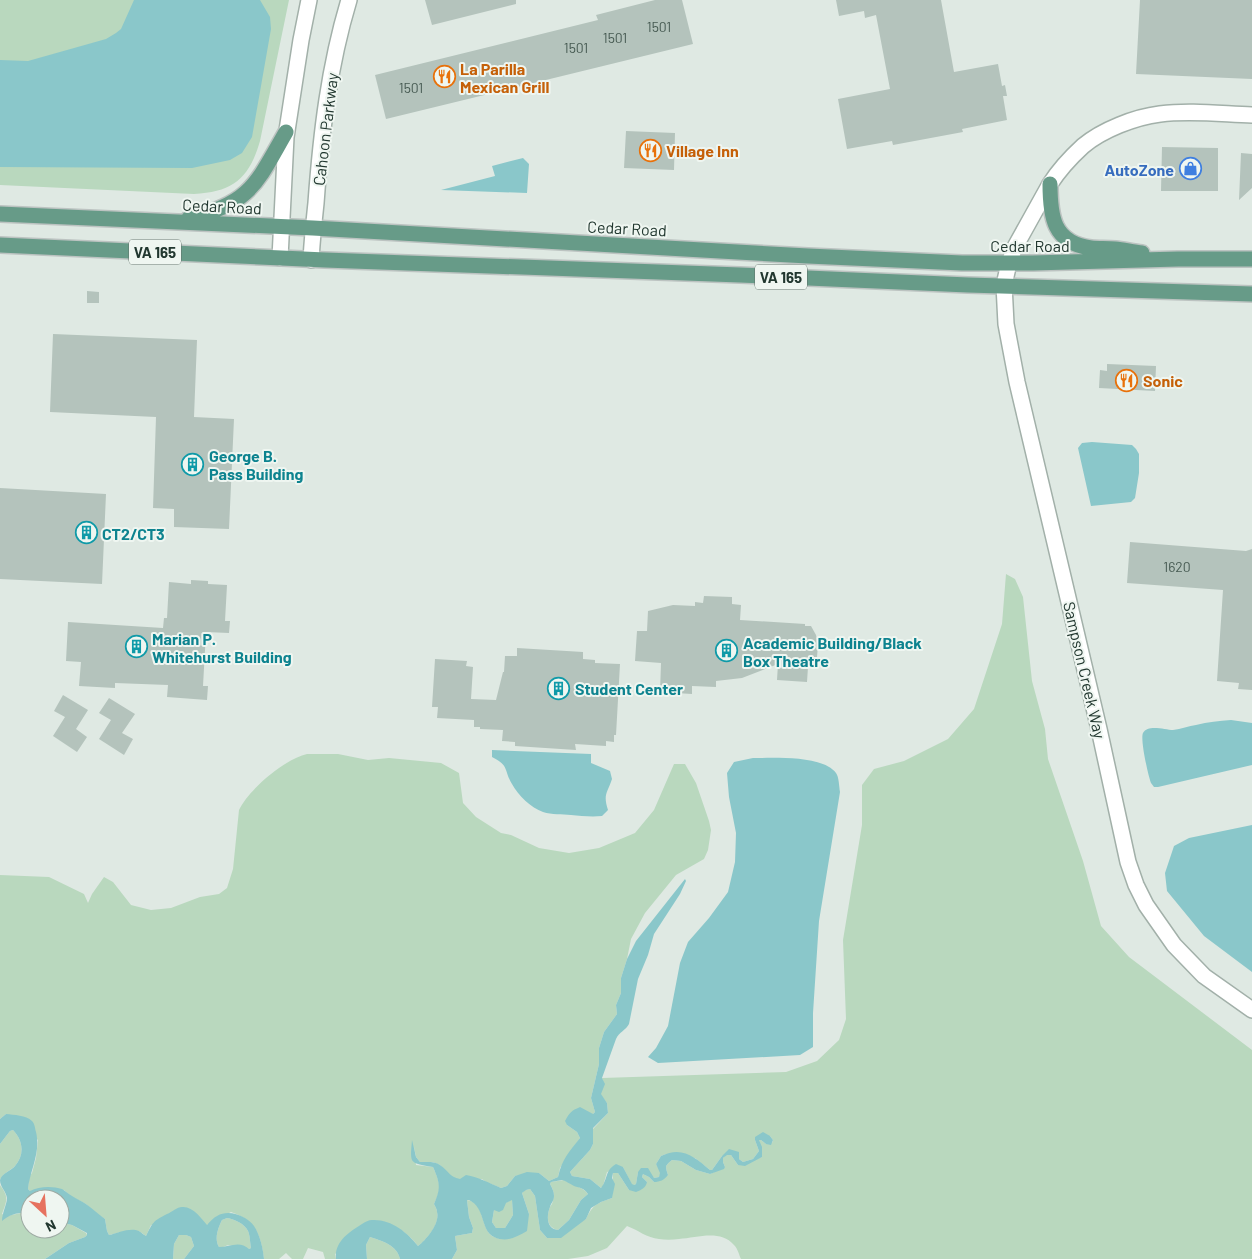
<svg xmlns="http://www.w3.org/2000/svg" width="1252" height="1259" font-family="Barlow,sans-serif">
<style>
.green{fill:#b9d8be}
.water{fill:#8ac7ca;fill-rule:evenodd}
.building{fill:#b4c3bc}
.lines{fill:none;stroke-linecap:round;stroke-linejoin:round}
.minor-casing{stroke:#a2b0a9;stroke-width:18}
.major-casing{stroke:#bcc3c1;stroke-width:18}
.minor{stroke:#fff;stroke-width:15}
.major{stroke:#679b88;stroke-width:15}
.labels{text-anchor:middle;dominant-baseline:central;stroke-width:4;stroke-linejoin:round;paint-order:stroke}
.number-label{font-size:14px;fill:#465a52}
.shield{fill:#eff6f1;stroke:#5f7069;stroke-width:1}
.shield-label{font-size:15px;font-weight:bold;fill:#21372f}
.food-label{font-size:16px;font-weight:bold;fill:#c56008;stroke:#eff6f1;text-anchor:start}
.street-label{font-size:16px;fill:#21372f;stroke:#eff6f1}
.shop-label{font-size:16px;font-weight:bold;fill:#366cbe;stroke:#eff6f1;text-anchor:end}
.culture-label{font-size:16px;font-weight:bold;fill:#0d838f;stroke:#eff6f1;text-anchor:start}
</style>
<rect width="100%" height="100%" fill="#dfe9e3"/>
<path class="green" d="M0,0H289L260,141C249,179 233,192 194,194L0,185Z
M1006,574L1015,579L1023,597L1032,681L1045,729L1048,759L1083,861L1101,926L1129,957L1252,1050V1259H741C739,1255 738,1249 734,1245C720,1229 697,1238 679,1239C672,1240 665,1240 659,1239C647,1238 638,1230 627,1226L607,1248L588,1256L568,1259H452L457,1250L455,1236L472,1233L473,1228L469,1217L467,1200C485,1202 480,1227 492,1236C494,1237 497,1238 500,1239L529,1214L522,1193L525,1190L530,1189L535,1196L540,1230L547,1238L586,1219C593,1204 598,1203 612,1198L613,1173H618L629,1190L647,1182L642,1177L643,1174L649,1177L654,1182L668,1175C665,1166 665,1166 672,1160L681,1161L696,1170L710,1174L725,1167L723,1162V1158L726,1155H731L738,1165L762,1157L759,1140H761L766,1144L772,1143L773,1140L770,1136L755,1140L759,1151L753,1159L743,1162L739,1159V1152L722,1156L712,1170H710L695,1158L666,1154L661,1156L656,1164L661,1173L659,1177L654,1178L638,1172L636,1184L634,1185H632L623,1167L607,1172L603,1186L601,1188L590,1179L572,1176L570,1172L590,1150L593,1144V1129L608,1113L607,1103L600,1094L604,1085L602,1078L786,1072L817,1061L839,1040L846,1019L843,940L862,825V785L874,769L904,761L948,739L974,709L1002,624Z
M307,754H338L368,760L389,758L441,763L459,773L463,803L476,817L501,833L511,835L539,848L569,853L599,848L635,833L654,810L674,764H685L696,783L709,821L711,830L708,850L704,859L676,875L645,913L631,939L627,959L621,978V993L616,1005L617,1014L604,1032L599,1048V1064L591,1098L595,1112L593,1114L567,1125L577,1132L580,1138L560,1168L558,1177L549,1181L539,1173L515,1176L507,1186L501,1188L486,1182L482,1179H457L450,1176L440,1165L433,1162H420L416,1157L414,1147L416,1165L433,1167C440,1183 442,1188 434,1204C435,1206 437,1209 437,1212C440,1224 427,1239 418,1246C408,1233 396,1225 381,1221L335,1254L336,1259H325L323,1252L308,1248L303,1259H292L286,1253L279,1259H264C261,1234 255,1220 231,1212L207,1225H151L146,1236L139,1231L121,1232L109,1235L107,1231L105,1219L97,1214L86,1204L72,1197L64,1190L30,1191L28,1189L29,1177L32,1173L36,1158L38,1140L6,1114L0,1119V875L49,877L84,894L88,903L92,894L104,877L113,882L131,905L151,910L171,908L200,897L219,894L227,888L233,869L239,810C249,789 285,759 307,754Z
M13,1130C23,1140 25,1155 15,1166C10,1171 3,1173 0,1180V1144L10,1131Z
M564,1180C573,1186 582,1186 588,1194L581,1200L569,1220L558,1230C547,1228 546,1217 550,1207C551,1205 553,1203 553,1200C555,1194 553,1189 550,1184L551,1182Z
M0,1185C9,1197 7,1200 2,1214L7,1216L21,1213H30V1229H60V1222L72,1225L86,1233L87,1235L85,1237L69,1243L45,1259H0Z
M512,1199L513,1215L505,1228H496L492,1222L494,1210Z
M227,1218C234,1219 245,1224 248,1231C250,1235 250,1243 251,1248L249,1249L228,1245L221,1248L219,1247C214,1239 218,1228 222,1220Z
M179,1235H186L191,1237L194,1246L184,1259H173L174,1244Z
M370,1237C382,1241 397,1245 400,1259H367L366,1245Z"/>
<path class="water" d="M134,0H260L270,17L271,29L252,137L242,153L230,160L192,168L0,167V60L28,61L106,39L116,33L121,29Z
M523,158L529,164L527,193L441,190L495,176L492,166Z
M1092,442L1132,445L1136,449L1139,454V473L1135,498L1131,502L1091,506L1078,448L1082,443Z
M1231,720L1252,723V765L1158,787H1154L1151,783C1148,775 1140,739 1143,733C1148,724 1165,730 1173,730C1181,729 1189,726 1196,725C1208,722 1219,721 1231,720Z
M492,750L591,754V763L610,771L612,779C607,794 603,794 608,810L602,816C592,817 581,816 571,815C562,814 552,815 543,812C531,808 518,795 512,784C503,769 510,766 492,757Z
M753,758C773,758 823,755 836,773C839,777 839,786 840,792L819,921L813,1013V1047L800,1055L658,1063L648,1057L656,1048L668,1026L680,963L688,942L709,918L728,892L735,862L736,833L729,797L727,773L734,762Z
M1252,825V972L1204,936L1167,891L1165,873L1174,846L1189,838Z
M685,879L686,881L680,894L654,934L648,955L638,979L629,1024C626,1030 619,1032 616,1039L602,1078L605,1084L601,1094L607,1103L608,1113L593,1128V1144L590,1150L570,1172L572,1176L590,1179L601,1188C608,1179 605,1170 616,1164L623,1167L632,1184L634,1185L636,1184L638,1172L641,1168H648L654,1178L659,1177L660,1173L656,1164L661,1156C683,1146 694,1157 710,1170H712L722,1156L729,1149L739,1152V1159L743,1162L753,1159L759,1151L755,1140V1137L763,1132L770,1136L773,1140L771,1145L766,1144L761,1140H759L762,1147V1157L745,1166L738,1165L731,1155H727L723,1158V1162L725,1167L724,1169L710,1174L696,1170L681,1161L672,1160C665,1166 665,1166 668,1175C664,1180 660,1182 654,1182L649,1177L643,1174L642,1177L647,1182C646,1188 641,1190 636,1192L629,1190L618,1173H613L612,1178L615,1184L612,1198L601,1202L591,1208L586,1219L561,1238H547L540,1230L535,1196L530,1189L526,1190L522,1193L529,1214L527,1231C516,1237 507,1243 494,1237C480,1230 486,1208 469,1200H467L469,1217L473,1228L472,1233L455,1236L457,1250L452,1259H400C397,1245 382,1241 370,1237L366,1245L367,1259H336C334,1242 349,1232 362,1224C365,1222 369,1220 372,1220C391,1219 407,1232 418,1246C427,1239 440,1223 437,1212C437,1209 435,1206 434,1204C441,1188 440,1183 433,1167C409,1163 410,1164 412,1140L416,1157L420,1162C427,1162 435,1161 440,1165C449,1171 449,1177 460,1179L466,1175C479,1177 489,1183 501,1188L507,1186L515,1176L527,1172L539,1173L549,1181L558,1177C562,1159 569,1152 580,1138L577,1132L567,1125L565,1121C570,1112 571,1111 580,1107L593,1114L595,1112L591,1098L599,1064V1048L604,1032L617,1014L616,1005L621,993V978L627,959L636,941ZM562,1180C566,1181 570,1184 574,1186C580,1188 584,1188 588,1194L581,1200L569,1220L558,1230C547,1229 546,1217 550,1207C551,1203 554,1201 554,1196C554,1191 552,1188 550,1184L551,1182ZM512,1200L513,1215L505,1228H496L492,1222L494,1210L499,1212L503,1210L506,1203Z
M6,1114C14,1115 26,1115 32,1121C35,1124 35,1129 36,1132C41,1153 30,1170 28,1189L30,1191C39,1186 53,1186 62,1189C66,1191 68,1194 72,1196C76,1199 82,1201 86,1204C93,1209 98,1214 105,1219L107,1231L109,1235C118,1233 130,1227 139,1231C142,1233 144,1235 146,1236C153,1222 153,1221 167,1214C172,1212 177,1207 182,1207C193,1206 201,1218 207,1225C218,1211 230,1210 245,1218C248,1220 251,1222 254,1226C260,1235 263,1248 264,1259H184L194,1246L191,1237L186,1235H179L174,1244L173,1259H45L69,1243L85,1237L87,1235V1233L72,1225L60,1222V1199H30V1213C19,1212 10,1214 2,1221C2,1213 7,1204 7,1198C6,1191 0,1187 0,1180C2,1173 11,1171 15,1166C25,1155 23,1140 13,1130L10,1131L0,1144V1119ZM227,1218C234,1219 245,1224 248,1231C250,1235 250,1243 251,1248L249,1249C240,1240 229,1247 219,1247C214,1239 218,1228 222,1220Z"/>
<path class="building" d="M425,0H516V4L432,25Z
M655,0H682L693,44L386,119L375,75L598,20L596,15Z
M836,0H941L954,72L998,64L1002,86L1005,85L1007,96H1003L1007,120L962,129L963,132L893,145L892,141L847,149L838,99L890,89L876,15L865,18L864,11L839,16Z
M1140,0H1252V79L1136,74Z
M626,131L675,133L674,170L624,168Z
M1162,147L1218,148V191H1161Z
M1241,153L1252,154V188L1239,200Z
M87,291L99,292V303H87Z
M53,334L197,340L194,417L234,419L229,529L174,527V509L153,508L156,417L50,412Z
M1107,364L1156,366L1155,391L1099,388L1100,370L1107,371Z
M0,488L106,494L102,584L0,579Z
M1130,542L1246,551L1252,549V690L1238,689L1239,683L1217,681L1223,590L1127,583Z
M191,580L208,581V584L227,585L225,621H230L229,633L206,632L203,686H208L207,700L167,697L168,685L115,683V688L79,686L81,662L66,661L68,622L163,628L164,618H167L169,582L191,584Z
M704,596L732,597V604L741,605L740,620L805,624V626H811L816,635L818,645L817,657H811L810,667H808L807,682L777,680L778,664L742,678L716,681V687L692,686V694L660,692L661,663L635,661L637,631H647L648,611L673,605L695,606V602L703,603Z
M517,648L583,652V659L595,660V663L620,664L616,735H614V742L606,741V746L575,744L576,750L515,746V742L502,741L503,730L480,729V727H474V720L437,718L438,707H432L435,659L467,661L466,666L473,667L471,699L496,700L503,672H504L505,656H517Z
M63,695L88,710L76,729L87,737L77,752L53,736L65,717L54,711Z
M109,698L135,714L122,733L133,739L124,755L99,739L111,720L99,713Z"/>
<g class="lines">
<defs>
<path id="minor" d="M1252,115C1222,114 1190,110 1160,114C1135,117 1102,130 1083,146C1071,157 1059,170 1050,184L1015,247L1009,263L1004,285L1006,324L1017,382L1099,729L1128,862L1136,885L1146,905L1174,945L1204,976L1252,1010
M280,258L286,137L301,40L309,0
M311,260C312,240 314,222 316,203C321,134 329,66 349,0"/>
<path id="major" d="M1050,184C1050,216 1053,243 1091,248C1099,249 1107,248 1115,249C1124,250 1133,252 1142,253
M0,214L313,228L808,256L962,263H1033L1178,259H1252
M189,218C251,204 257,182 286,132
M0,245L325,260L740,275L968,285L1252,294"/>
</defs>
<use href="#minor" class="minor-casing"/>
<use href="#major" class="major-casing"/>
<use href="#minor" class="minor"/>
<use href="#major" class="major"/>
</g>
<defs>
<symbol id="restaurant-ring" viewBox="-11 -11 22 22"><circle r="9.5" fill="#eff6f1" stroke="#e8710a" stroke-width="1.5"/><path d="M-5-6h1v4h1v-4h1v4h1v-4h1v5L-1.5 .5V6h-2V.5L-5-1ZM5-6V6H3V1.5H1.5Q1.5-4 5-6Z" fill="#e8710a"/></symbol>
<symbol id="shop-ring" viewBox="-11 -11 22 22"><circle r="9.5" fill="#eff6f1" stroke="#3f7fe0" stroke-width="1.5"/><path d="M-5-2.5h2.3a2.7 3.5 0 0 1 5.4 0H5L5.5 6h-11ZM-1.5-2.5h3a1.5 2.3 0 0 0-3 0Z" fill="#3f7fe0"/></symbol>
<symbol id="building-ring" viewBox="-11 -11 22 22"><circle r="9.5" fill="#eff6f1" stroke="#0f9aa8" stroke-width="1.5"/><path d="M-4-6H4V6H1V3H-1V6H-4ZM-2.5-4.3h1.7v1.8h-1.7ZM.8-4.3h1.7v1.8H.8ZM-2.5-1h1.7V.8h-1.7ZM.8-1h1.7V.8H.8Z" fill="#0f9aa8"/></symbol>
</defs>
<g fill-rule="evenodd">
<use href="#restaurant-ring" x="432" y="64" width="25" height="25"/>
<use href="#restaurant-ring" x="638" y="138" width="25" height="25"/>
<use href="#shop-ring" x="1178" y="156" width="25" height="25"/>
<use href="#restaurant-ring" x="1114" y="368" width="25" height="25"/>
<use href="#building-ring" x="180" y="452" width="25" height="25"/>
<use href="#building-ring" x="74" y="520" width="25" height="25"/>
<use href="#building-ring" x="124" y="634" width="25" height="25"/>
<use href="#building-ring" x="714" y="638" width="25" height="25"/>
<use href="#building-ring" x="546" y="676" width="25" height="25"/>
</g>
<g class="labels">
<g class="number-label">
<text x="659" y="26">1501</text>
<text x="615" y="37">1501</text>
<text x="576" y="47">1501</text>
<text x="411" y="87">1501</text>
<text x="1177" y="566">1620</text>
</g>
<g class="shield">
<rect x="129" y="239.5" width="52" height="25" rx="4"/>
<rect x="755" y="264.5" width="52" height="25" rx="4"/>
</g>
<g class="shield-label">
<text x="155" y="252">VA 165</text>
<text x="781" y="277">VA 165</text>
</g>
<g class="food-label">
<text x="460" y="68">La Parilla<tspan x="460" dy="18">Mexican Grill</tspan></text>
<text x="666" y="150">Village Inn</text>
<text x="1143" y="380">Sonic</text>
</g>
<g class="street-label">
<text transform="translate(325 129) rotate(-83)">Cahoon Parkway</text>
<text transform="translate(222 206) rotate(3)">Cedar Road</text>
<text transform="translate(627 228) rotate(3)">Cedar Road</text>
<text x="1030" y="245">Cedar Road</text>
<text transform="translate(1085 670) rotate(77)">Sampson Creek Way</text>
</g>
<g class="shop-label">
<text x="1174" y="169">AutoZone</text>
</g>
<g class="culture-label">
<text x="209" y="455">George B.<tspan x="209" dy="18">Pass Building</tspan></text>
<text x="102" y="533">CT2/CT3</text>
<text x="152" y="638">Marian P.<tspan x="152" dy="18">Whitehurst Building</tspan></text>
<text x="743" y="642">Academic Building/Black<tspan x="743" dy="18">Box Theatre</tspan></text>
<text x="575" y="688">Student Center</text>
</g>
</g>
<g transform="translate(45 1214) rotate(154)"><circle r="24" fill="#eff6f1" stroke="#9daaa3"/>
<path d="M0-4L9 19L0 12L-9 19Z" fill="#e6725f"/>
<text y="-8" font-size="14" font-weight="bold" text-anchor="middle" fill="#21372f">N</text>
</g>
</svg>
